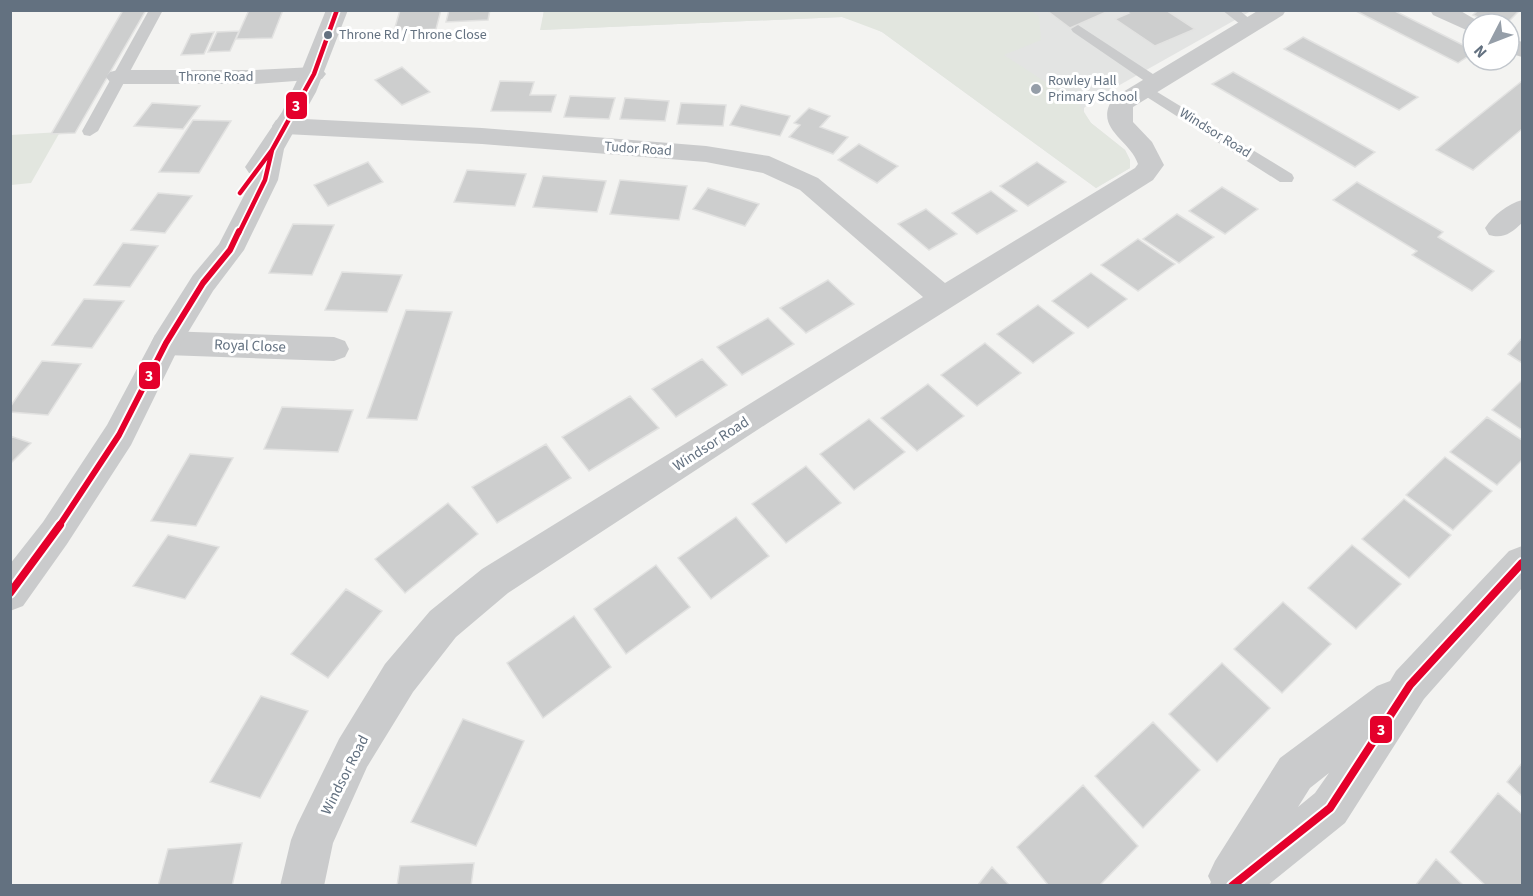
<svg xmlns="http://www.w3.org/2000/svg" width="1533" height="896" font-family="'Source Sans 3',sans-serif">
<style>
.built{fill:#e3e4e3}
.green{fill:#e2e6df}
.building{fill:#cdcece;stroke:#e2e2e1;stroke-width:1.5}
.lines{fill:none;stroke-linecap:round;stroke-linejoin:round}
.service{fill:#cacbcc;fill-rule:evenodd}
.minor{fill:#cacbcc;fill-rule:evenodd}
.tertiary{fill:#cacbcc;fill-rule:evenodd}
.bus-1-far2-casing{stroke:#fff;stroke-width:8}
.bus-1-far1-casing{stroke:#fff;stroke-width:10}
.bus-1-casing{stroke:#fff;stroke-width:12}
.bus-1-far2{stroke:#e4002b;stroke-width:4.5}
.bus-1-far1{stroke:#e4002b;stroke-width:6}
.bus-1{stroke:#e4002b;stroke-width:8}
.bus-dot{fill:#637180;stroke:#fff;stroke-width:2}
.poi-dot{fill:#959ea8;stroke:#fff;stroke-width:2}
.labels{text-anchor:middle;dominant-baseline:central;stroke-width:6;stroke-linejoin:round;paint-order:stroke}
.bus-label{font-size:14px;fill:#637180;stroke:#fff;text-anchor:start}
.far-street-label{font-size:14px;fill:#637180;stroke:#fff}
.far-poi-label{font-size:14px;fill:#637180;stroke:#fff;text-anchor:start}
.street-label{font-size:15px;fill:#637180;stroke:#fff}
.line-badge{stroke:#fff;stroke-width:2}
.badge-label{font-size:16px;text-anchor:middle;font-weight:bold;fill:#fff}
</style>
<rect width="100%" height="100%" fill="#f3f3f1"/>
<path class="built" d="M544,10L1251,11L1093,100L1084,108V113L1091,123L1125,150L1130,160V168L1096,188L882,32L865,24L842,17L541,30Z"/>
<path class="green" d="M544,11H1031L1039,16L1041,40L1004,55L1079,104L1091,123L1125,150L1130,160V168L1096,188L882,32L842,17L540,30Z
M60,132L31,183L11,185V135Z"/>
<path class="building" d="M123,10H146L75,133L51,134Z
M249,10H283L272,38L236,39Z
M400,10H441L436,29L394,31Z
M449,10H490L488,20L446,22Z
M1046,10H1111L1070,28Z
M1125,10H1166L1195,29L1155,46L1115,19L1129,13Z
M1354,10H1393L1473,50V53L1458,63Z
M1478,10H1520L1506,24H1494L1473,15Z
M239,31L230,51L208,52L217,32Z
M214,32L204,54L181,55L191,34Z
M1303,37L1418,97L1399,110L1284,49Z
M402,67L430,92L402,105L375,80Z
M1233,72L1375,152L1355,167L1212,84Z
M500,81L534,82L530,95H556L551,112L491,111Z
M1522,81V129L1473,170L1436,150Z
M570,96L615,98L609,119L564,117Z
M625,98L669,101L665,121L620,119Z
M152,103L200,106L183,129L134,126Z
M681,103L726,105L723,126L677,124Z
M741,105L790,116L780,136L730,125Z
M809,108L830,116L820,127L848,137L833,154L789,137L800,125L794,123Z
M193,120L231,121L199,173L159,172Z
M859,144L898,166L877,183L838,160Z
M368,162L383,182L328,206L314,185Z
M1037,162L1066,182L1028,206L1000,186Z
M467,170L526,174L515,206L454,202Z
M543,176L606,181L597,212L533,207Z
M620,180L687,186L679,220L610,214Z
M1357,182L1443,232L1438,237L1494,271L1472,291L1412,255L1417,251L1333,200Z
M1222,187L1258,209L1225,234L1189,211Z
M708,188L759,204L745,226L693,209Z
M991,191L1017,211L977,234L952,213Z
M158,193L192,196L165,233L131,230Z
M926,209L957,234L929,250L898,224Z
M1177,214L1214,237L1179,263L1143,239Z
M293,224L334,225L312,275L269,273Z
M1138,239L1175,264L1138,291L1101,265Z
M123,243L158,246L130,287L94,285Z
M342,272L402,275L387,312L325,310Z
M1091,273L1127,299L1088,328L1052,301Z
M828,280L854,304L806,333L780,308Z
M84,299L124,301L92,348L52,345Z
M1038,305L1074,333L1033,363L997,334Z
M406,310L452,312L417,420L367,418Z
M768,318L794,344L742,375L717,347Z
M1522,338V363L1508,354Z
M985,343L1021,373L977,406L941,375Z
M702,359L727,385L676,417L652,389Z
M42,361L81,364L48,415L10,412V407Z
M1522,380V430L1492,410Z
M928,384L964,416L917,451L881,418Z
M630,396L659,428L589,471L562,437Z
M282,407L353,410L338,452L264,449Z
M1487,417L1522,440V460L1497,485L1450,452Z
M869,419L905,452L854,490L820,454Z
M10,436L31,443L10,464Z
M546,444L571,478L497,523L472,487Z
M190,454L233,458L196,526L151,521Z
M1445,457L1492,491L1453,530L1406,495Z
M806,466L841,503L786,543L752,504Z
M1404,499L1451,535L1409,578L1362,539Z
M448,503L478,534L405,593L375,559Z
M736,517L769,556L711,599L678,558Z
M168,535L219,547L185,599L133,586Z
M1352,545L1401,584L1356,629L1308,588Z
M656,565L690,607L626,654L594,609Z
M346,589L382,611L328,678L291,654Z
M1283,602L1331,644L1282,693L1234,649Z
M574,616L611,667L543,718L507,663Z
M1222,663L1270,708L1217,762L1169,714Z
M261,696L308,711L260,798L210,782Z
M463,719L524,741L476,846L411,822Z
M1153,722L1200,770L1143,828L1095,776Z
M1522,763V796L1507,782Z
M1083,785L1138,846L1099,886H1049L1017,847Z
M1498,793L1522,814V886H1486L1450,852Z
M242,843L232,886H158L168,849Z
M1436,859L1464,886H1415Z
M474,863L471,886H397L400,866Z
M992,867L1010,886H977Z"/>
<g class="lines">
<path class="service" d="M149,10H163L98,131L90,136L84,135L82,131Z
M1222,10H1239L1257,25L1250,29L1245,28Z
M1078,25L1159,78L1162,81L1159,84H1149L1073,32L1071,29Z
M1144,84L1292,174L1294,178L1292,182H1280L1139,92L1136,89L1139,86Z"/>
<path class="minor" d="M1259,10H1286L1283,15L1133,107V122L1152,142L1164,165L1153,180L768,423L508,593L456,637L413,692L367,767L333,843L324,886H280L291,840L297,825L339,739L385,664L430,611L482,569L923,297L800,190L763,173L706,162L482,144L285,134L276,132L272,126L276,120L285,118L482,128L706,146L769,156L818,178L945,283L1135,168L1138,164C1130,139 1093,129 1113,98Z
M1430,10H1459L1483,24H1473V33L1433,15Z
M1509,37L1522,42V57L1509,53Z
M314,67L322,69L326,74L322,79L255,84H118L110,82L106,77L110,72L118,70H255Z
M1522,200V223C1511,233 1504,239 1489,235L1485,228C1493,215 1508,204 1522,200Z
M166,331L334,337L345,341L349,349L345,357L334,361L166,355L155,351L151,343L155,335Z"/>
<path class="tertiary" d="M326,10H348L316,92L284,149L278,180L244,250L213,291L178,349L131,445L67,544L23,606L10,611V564L43,522L107,425L155,335L193,275L219,244L252,180L253,174L249,173L245,167L282,112L301,72Z
M1522,546V588L1424,699L1345,823L1267,886H1209L1211,882L1208,876L1215,861L1280,758L1377,686L1390,681L1396,671L1509,551ZM1329,773L1315,793L1298,807L1310,788Z"/>
<defs>
<path id="bus-1-far2" d="M240,193L272,150L314,74L337,10
M239,233L265,180L272,150"/>
<path id="bus-1-far1" d="M59,526L119,435L166,343L203,283L230,250L239,231"/>
<path id="bus-1" d="M10,593L60,525
M1232,886L1330,808L1410,685L1522,563"/>
</defs>
<use href="#bus-1-far2" class="bus-1-far2-casing"/>
<use href="#bus-1-far1" class="bus-1-far1-casing"/>
<use href="#bus-1" class="bus-1-casing"/>
<use href="#bus-1-far2" class="bus-1-far2"/>
<use href="#bus-1-far1" class="bus-1-far1"/>
<use href="#bus-1" class="bus-1"/>
</g>
<circle class="bus-dot" cx="328" cy="35" r="5"/>
<circle class="poi-dot" cx="1036" cy="89" r="6"/>
<g class="labels">
<g class="bus-label">
<text x="339" y="35">Throne Rd / Throne Close</text>
</g>
<g class="far-street-label">
<text x="216" y="77">Throne Road</text>
<text transform="translate(1215 133) rotate(32)">Windsor Road</text>
<text transform="translate(638 149) rotate(4)">Tudor Road</text>
</g>
<g class="far-poi-label">
<text x="1048" y="81">Rowley Hall<tspan x="1048" dy="16">Primary School</tspan></text>
</g>
<g class="street-label">
<text transform="translate(250 346) rotate(2)">Royal Close</text>
<text transform="translate(711 444) rotate(-33)">Windsor Road</text>
<text transform="translate(345 775) rotate(-63)">Windsor Road</text>
</g>
</g>
<g class="line-badge">
<rect x="285" y="91" width="23" height="29" rx="6" fill="#e4002b"/>
<rect x="138" y="361" width="23" height="29" rx="6" fill="#e4002b"/>
<rect x="1369" y="715" width="24" height="29" rx="6" fill="#e4002b"/>
</g>
<g class="badge-label">
<text x="296" y="111">3</text>
<text x="149" y="381">3</text>
<text x="1381" y="735">3</text>
</g>
<rect width="1533" height="896" fill="none" stroke="#637180" stroke-width="24"/>
<g transform="translate(1491 42) rotate(228)"><circle r="28" fill="#ffffff" stroke="#c1c6cc" stroke-width="1.5"/>
<path d="M0-4.5L10 22L0 15L-10 22Z" fill="#959ea8"/>
<text y="-9" font-size="16" font-weight="bold" text-anchor="middle" fill="#637180">N</text>
</g>
</svg>
